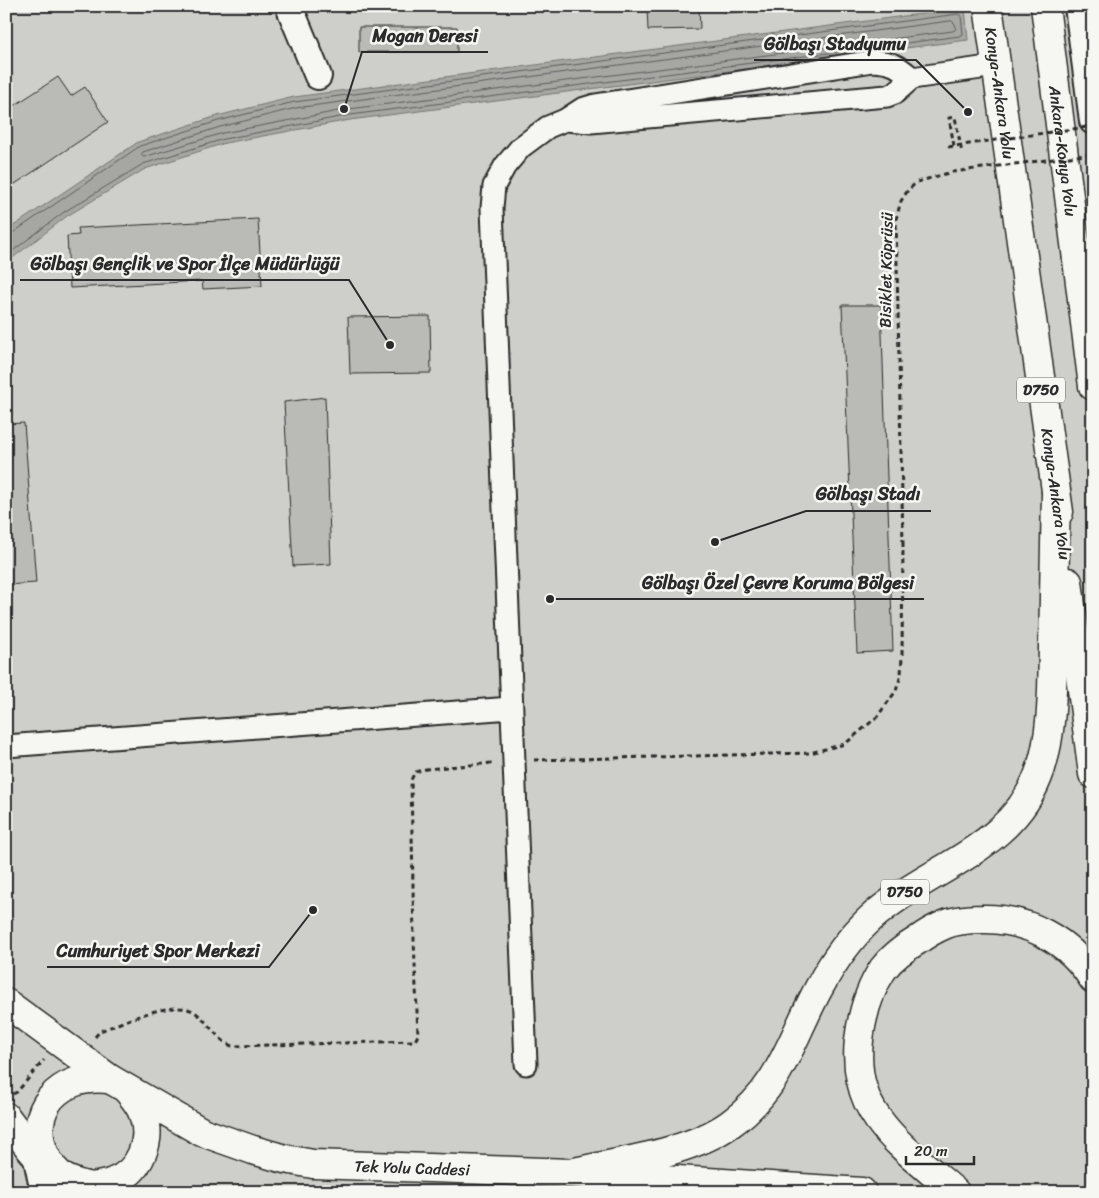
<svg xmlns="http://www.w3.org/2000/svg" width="1099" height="1198" font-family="Sriracha,sans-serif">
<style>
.green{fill:#cececa;stroke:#7c7c7a}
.water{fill:#a6a6a3;stroke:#757573}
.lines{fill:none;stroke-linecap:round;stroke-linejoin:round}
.shore{stroke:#5c5c5b;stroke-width:1}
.building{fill:#babab7;stroke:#2b2b2b}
.minor-casing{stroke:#2b2b2b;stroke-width:25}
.tertiary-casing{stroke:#2b2b2b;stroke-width:30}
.secondary-casing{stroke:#2b2b2b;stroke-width:31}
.trunk-casing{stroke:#2b2b2b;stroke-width:31}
.path{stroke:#2b2b2b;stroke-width:3;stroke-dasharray:5 4;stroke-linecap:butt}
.minor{stroke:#f6f6f2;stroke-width:21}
.tertiary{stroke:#f6f6f2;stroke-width:26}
.secondary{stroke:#f6f6f2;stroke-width:28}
.trunk{stroke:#f6f6f2;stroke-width:28}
.path-bridge{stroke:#2b2b2b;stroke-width:3;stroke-dasharray:5 4;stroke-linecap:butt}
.labels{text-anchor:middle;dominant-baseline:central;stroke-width:5;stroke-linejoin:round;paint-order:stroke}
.shield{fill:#f6f6f2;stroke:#686867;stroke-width:1}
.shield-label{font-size:15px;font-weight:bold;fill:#2b2b2b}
.street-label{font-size:16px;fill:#2b2b2b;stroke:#f6f6f2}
.leader{fill:none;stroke:#2b2b2b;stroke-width:2}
.callout-dot{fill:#2b2b2b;stroke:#f6f6f2;stroke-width:2}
.callout-label{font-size:18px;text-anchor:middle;font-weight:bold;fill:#2b2b2b;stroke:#f6f6f2;stroke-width:5;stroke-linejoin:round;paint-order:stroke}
</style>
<rect width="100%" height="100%" fill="#eeeeea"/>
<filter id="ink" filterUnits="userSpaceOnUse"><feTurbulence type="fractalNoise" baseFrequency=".02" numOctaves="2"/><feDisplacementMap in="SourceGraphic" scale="10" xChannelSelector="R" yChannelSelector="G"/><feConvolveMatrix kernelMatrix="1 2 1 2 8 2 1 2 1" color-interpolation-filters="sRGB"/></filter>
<g filter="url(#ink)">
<path class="green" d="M6,6H1093V1192H6Z"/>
<path class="water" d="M965,8L968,40L350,120L225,143L145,169L67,216L6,263V231L138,142L217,116L294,97Z"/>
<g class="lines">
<path class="shore" d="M952,21L955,24L956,29L953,31L349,109L223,133L144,157L141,155L143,152L220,127L296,108Z
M6,235L11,234L140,146L218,121L294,102L958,14L961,16L963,34L960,36L350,115L224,139L143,164L64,212L6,256"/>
</g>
<path class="building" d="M647,6H699L700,29L648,30Z
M724,6H765V10L725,13Z
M359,27H457V52H359Z
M58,77L71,96L85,87L108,122L6,190V111Z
M258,219L262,286L203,289L202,281L70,288L67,236L79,235L78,228Z
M842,305H881L893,651L857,653Z
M430,316L431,373L350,374L348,317Z
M325,397L331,564L293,566L284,402Z
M24,423L36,583L6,585V424Z"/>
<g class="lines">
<defs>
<path id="minor" d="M565,120L591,122L887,96L895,93L912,78L995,66
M6,746L511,708
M526,1064L492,208L494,186L505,166L521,147L548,127L565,120L582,109L595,105L873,61C893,62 898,66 912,78"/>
<path id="tertiary" d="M289,6L318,76
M1078,6L1093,121
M39,1143L37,1159L44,1192"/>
<g id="secondary">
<path id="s1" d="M6,1003L110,1079L202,1132L253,1150L285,1159L313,1164L570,1173L862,1192"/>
<path d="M6,1117C26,1143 43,1172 76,1183C88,1187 102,1189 115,1192"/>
<path d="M59,1174C29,1145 33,1097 75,1082C86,1078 98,1078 110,1079"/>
<path d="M90,1187C98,1186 106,1185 113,1182C140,1172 153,1140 143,1114C140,1105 134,1098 128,1091"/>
</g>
<g id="trunk">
<path id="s2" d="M988,6L1059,512"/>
<path id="s3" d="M1045,6L1093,386"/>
<path d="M1068,582L1093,774"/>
<path d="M570,1173C618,1162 690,1153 730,1124C782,1087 791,1038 820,986C833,962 851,937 870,919C927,867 1015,850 1041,768C1053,730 1052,687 1053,648C1054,596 1055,545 1056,494"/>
<path d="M955,1192C929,1169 898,1147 878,1119C861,1096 856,1067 859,1040C862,1015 869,990 883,969C892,957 906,947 918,940C926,934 935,929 944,925C955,920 970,919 982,919C1027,918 1069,940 1093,979"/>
</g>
</defs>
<use href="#minor" class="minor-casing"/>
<use href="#tertiary" class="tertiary-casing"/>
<use href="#secondary" class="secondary-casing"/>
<use href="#trunk" class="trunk-casing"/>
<path class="path" d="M954,146L949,118L955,117L962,153
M534,760L810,753L845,744L877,717L896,691L901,675L902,656L903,544
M95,1037L100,1031C122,1023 175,997 196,1013C209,1023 217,1040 232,1046L415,1041L418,1035L414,940L411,780L415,772L426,769L493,763
M13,1094L17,1092L44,1060"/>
<use href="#minor" class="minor"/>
<use href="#tertiary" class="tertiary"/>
<use href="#secondary" class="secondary"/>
<use href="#trunk" class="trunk"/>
<path class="path-bridge" d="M948,147L1093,126
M903,544L896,219L901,201L908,190L917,182L952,172L1093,154"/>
</g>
</g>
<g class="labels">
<g class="shield">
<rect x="1017" y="377.5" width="48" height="25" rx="4"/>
<rect x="881" y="879.5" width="48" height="25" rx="4"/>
</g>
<g class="shield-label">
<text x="1041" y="390">D750</text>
<text x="905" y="892">D750</text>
</g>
<g class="street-label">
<text stroke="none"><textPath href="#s2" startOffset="88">Konya-Ankara Yolu</textPath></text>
<text stroke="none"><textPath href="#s3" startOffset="146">Ankara-Konya Yolu</textPath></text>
<text transform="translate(886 270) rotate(-89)">Bisiklet Köprüsü</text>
<text transform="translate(1056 494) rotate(82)">Konya-Ankara Yolu</text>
<text stroke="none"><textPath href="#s1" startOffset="450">Tek Yolu Caddesi</textPath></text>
</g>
</g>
<path class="leader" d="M344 109L362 52H488M968 112L916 60H754M390 345L349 280H20M715 542L806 511H931M550 599L632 599H924M313 910L269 967H47"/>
<g class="callout-dot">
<circle cx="344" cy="109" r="5"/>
<circle cx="968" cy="112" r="5"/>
<circle cx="390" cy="345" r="5"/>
<circle cx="715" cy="542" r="5"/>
<circle cx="550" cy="599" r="5"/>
<circle cx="313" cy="910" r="5"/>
</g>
<g class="callout-label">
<text x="425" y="42">Mogan Deresi</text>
<text x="835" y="50">Gölbaşı Stadyumu</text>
<text x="185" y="270">Gölbaşı Gençlik ve Spor İlçe Müdürlüğü</text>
<text x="868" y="500">Gölbaşı Stadı</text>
<text x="778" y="589">Gölbaşı Özel Çevre Koruma Bölgesi</text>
<text x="158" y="957">Cumhuriyet Spor Merkezi</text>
</g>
<rect width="1099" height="1198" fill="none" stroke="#f6f6f2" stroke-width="25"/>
<rect x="12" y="12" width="1074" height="1173" fill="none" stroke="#2b2b2b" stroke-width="2" filter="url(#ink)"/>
<path d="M906 1156v8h68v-8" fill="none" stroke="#2b2b2b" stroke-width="2.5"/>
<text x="914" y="1156" font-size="15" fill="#2b2b2b" stroke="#f6f6f2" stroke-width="4" paint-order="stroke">20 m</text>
</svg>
